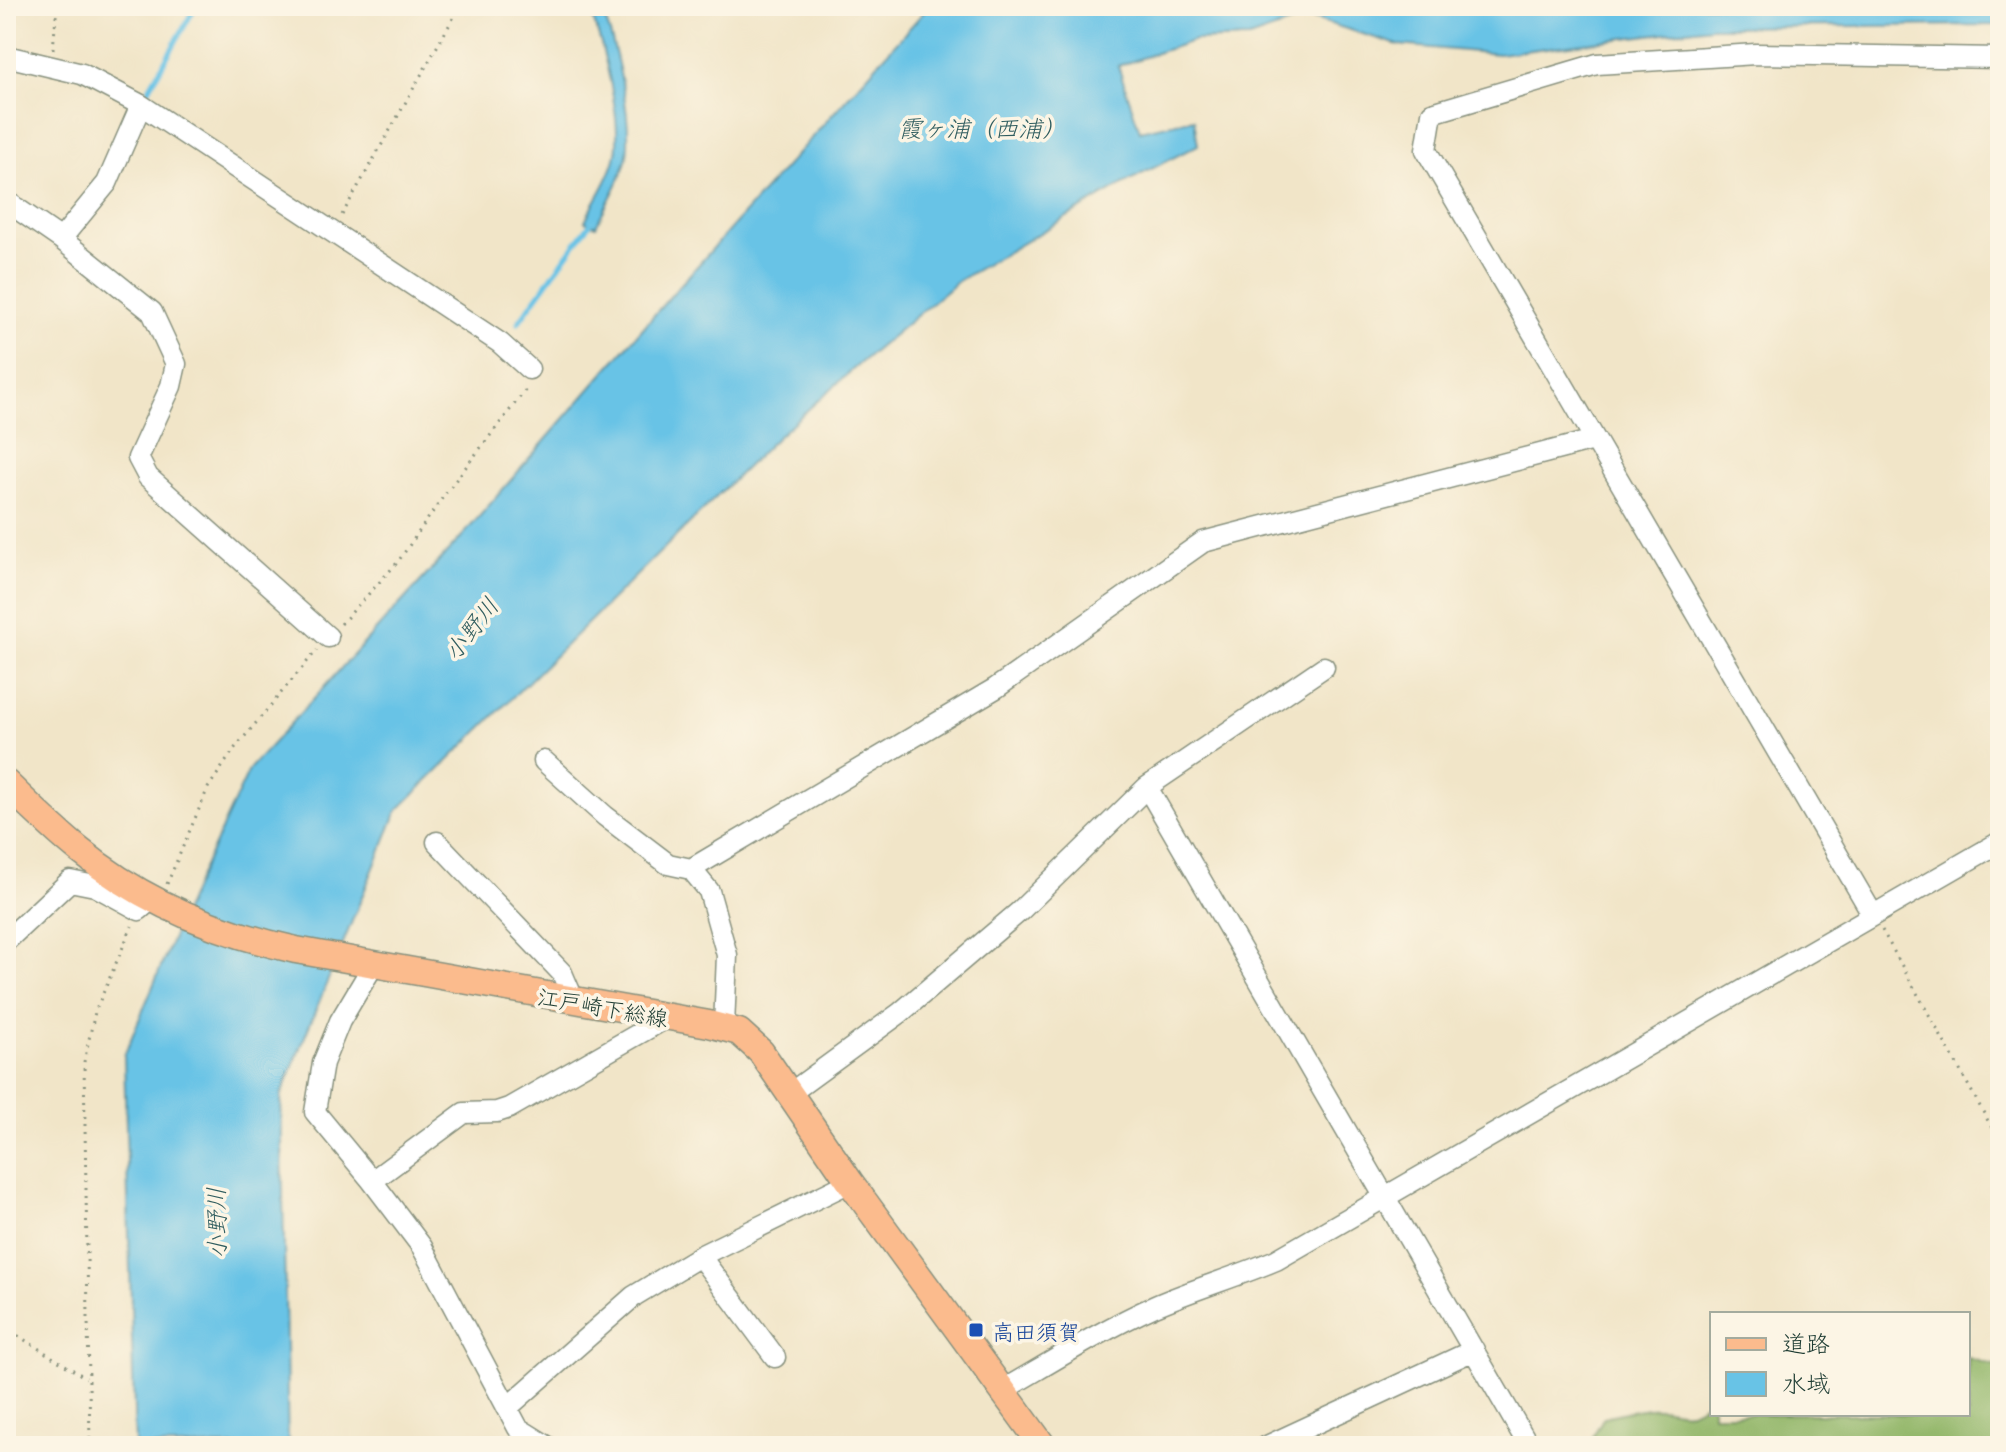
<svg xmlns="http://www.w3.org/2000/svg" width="2006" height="1452" font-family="'Playpen Sans','Klee One',sans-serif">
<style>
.forest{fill:#94b86c;stroke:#5a7a50;stroke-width:2}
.water{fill:#68c3e6;stroke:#44808d;stroke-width:2}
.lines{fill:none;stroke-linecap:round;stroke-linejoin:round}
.stream{stroke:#68c3e6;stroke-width:5}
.minor-casing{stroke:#88917e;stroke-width:23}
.major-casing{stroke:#88917e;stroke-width:29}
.path{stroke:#88917e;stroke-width:3;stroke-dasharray:2 6;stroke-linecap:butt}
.minor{stroke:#fff;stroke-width:20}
.major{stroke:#fbbb8d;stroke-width:26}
.transit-dot{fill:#1a4fb4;stroke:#fcf5e5;stroke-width:3}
.labels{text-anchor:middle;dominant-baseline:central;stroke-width:7;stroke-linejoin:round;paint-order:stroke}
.street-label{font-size:22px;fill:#1f3d34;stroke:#fcf5e5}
.transit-label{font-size:22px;fill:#164399;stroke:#fcf5e5;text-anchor:start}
.water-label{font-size:24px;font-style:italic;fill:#315e60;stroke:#fcf5e5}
</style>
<rect width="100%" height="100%" fill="#fcf5e5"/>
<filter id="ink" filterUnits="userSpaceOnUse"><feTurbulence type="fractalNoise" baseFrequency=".0125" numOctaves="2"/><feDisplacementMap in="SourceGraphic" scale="16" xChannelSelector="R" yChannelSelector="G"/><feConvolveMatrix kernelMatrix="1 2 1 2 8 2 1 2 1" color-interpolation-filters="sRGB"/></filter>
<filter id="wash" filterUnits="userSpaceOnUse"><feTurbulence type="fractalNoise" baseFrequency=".006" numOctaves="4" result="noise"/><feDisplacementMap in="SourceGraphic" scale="32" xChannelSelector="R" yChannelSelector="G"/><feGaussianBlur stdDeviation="1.8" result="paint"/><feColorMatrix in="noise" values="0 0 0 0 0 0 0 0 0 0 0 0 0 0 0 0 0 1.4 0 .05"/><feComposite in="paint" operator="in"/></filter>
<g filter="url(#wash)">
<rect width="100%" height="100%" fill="#f1e5c8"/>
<path class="forest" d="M1968,1358L2000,1367V1446H1595L1593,1436L1604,1417C1618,1414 1633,1410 1648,1408C1679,1405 1682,1424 1712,1397V1414H1968Z"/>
<path class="water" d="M588,6H600C615,41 636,128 625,164C619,185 605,206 596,226L585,221C594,201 610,180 615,159C624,124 602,39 588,6Z
M929,6H2000V25L1711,27L1499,54L1398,45L1308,17L1249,38L1195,40L1118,66L1140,131L1194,119L1198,145L1130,180L958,281L859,364L776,438L397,811L281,1095L288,1446H135L124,1056L189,899L250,768L465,533L675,291Z"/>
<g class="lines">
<path class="stream" d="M145,96L196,6
M518,323L592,221"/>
</g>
</g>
<g filter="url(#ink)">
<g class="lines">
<defs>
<path id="minor" d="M6,56L82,74L141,105L500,343L529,369
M6,201L61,239L152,312L176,364L171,386L138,458L148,477L328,637
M61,239L107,183L141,105
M544,761L605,816L668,864L691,869L709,891L727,955L724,1027
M1147,787L1529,1446
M437,842L562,973L574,1001
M691,869L996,688L1203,542L1594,440
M1873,915L1426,150L1432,113L1597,64L1756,54L2000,58
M6,941L70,881L95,886L139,910L153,898
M374,964L340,1021L323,1063L315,1112L372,1181L422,1247L518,1428L547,1446
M789,1094L900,1013L1020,911L1147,787L1324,667
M372,1181L464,1113L497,1112L509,1108L668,1017
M700,1256L775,1357
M1003,1390C1053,1361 1102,1330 1155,1306C1194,1289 1236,1277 1276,1260L2000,842
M507,1408L634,1296L700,1256L850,1182
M1267,1446L1474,1350"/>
<path id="major" d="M6,783C30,806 53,829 79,850C141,901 218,933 296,950L709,1024L739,1032L761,1052L850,1182L1043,1446"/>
</defs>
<use href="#minor" class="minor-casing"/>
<use href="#major" class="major-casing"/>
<path class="path" d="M53,49L57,6
M342,215L460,6
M341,624L397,563L448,490L527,388
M167,884L208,788L235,748L317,650
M1882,930L1997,1137L2000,1169
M6,1325L12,1332L86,1378
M90,1446L84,1062L95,1012L132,926"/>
<use href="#minor" class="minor"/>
<use href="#major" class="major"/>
</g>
</g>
<rect class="transit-dot" x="968" y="1322" width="16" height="16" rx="4"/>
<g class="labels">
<g class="street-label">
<text transform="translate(603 1006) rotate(10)">江戸崎下総線</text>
</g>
<g class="transit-label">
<text x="992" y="1330">高田須賀</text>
</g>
<g class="water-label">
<text x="982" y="127">霞ヶ浦（西浦）</text>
<text transform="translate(470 628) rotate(-52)">小野川</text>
<text transform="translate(215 1223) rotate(-91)">小野川</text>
</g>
</g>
<rect width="2006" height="1452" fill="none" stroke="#fcf5e5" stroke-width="32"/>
<rect x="1710" y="1312" width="260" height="104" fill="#fcf5e5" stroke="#a4ab9e" stroke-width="2"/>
<rect x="1726" y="1338" width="40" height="12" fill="#fbbb8d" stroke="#a4ab9e" stroke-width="2"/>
<text x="1782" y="1352" font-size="24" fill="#1f3d34">道路</text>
<rect x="1726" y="1372" width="40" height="24" fill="#68c3e6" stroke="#a4ab9e" stroke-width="2"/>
<text x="1782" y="1392" font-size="24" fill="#1f3d34">水域</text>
</svg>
